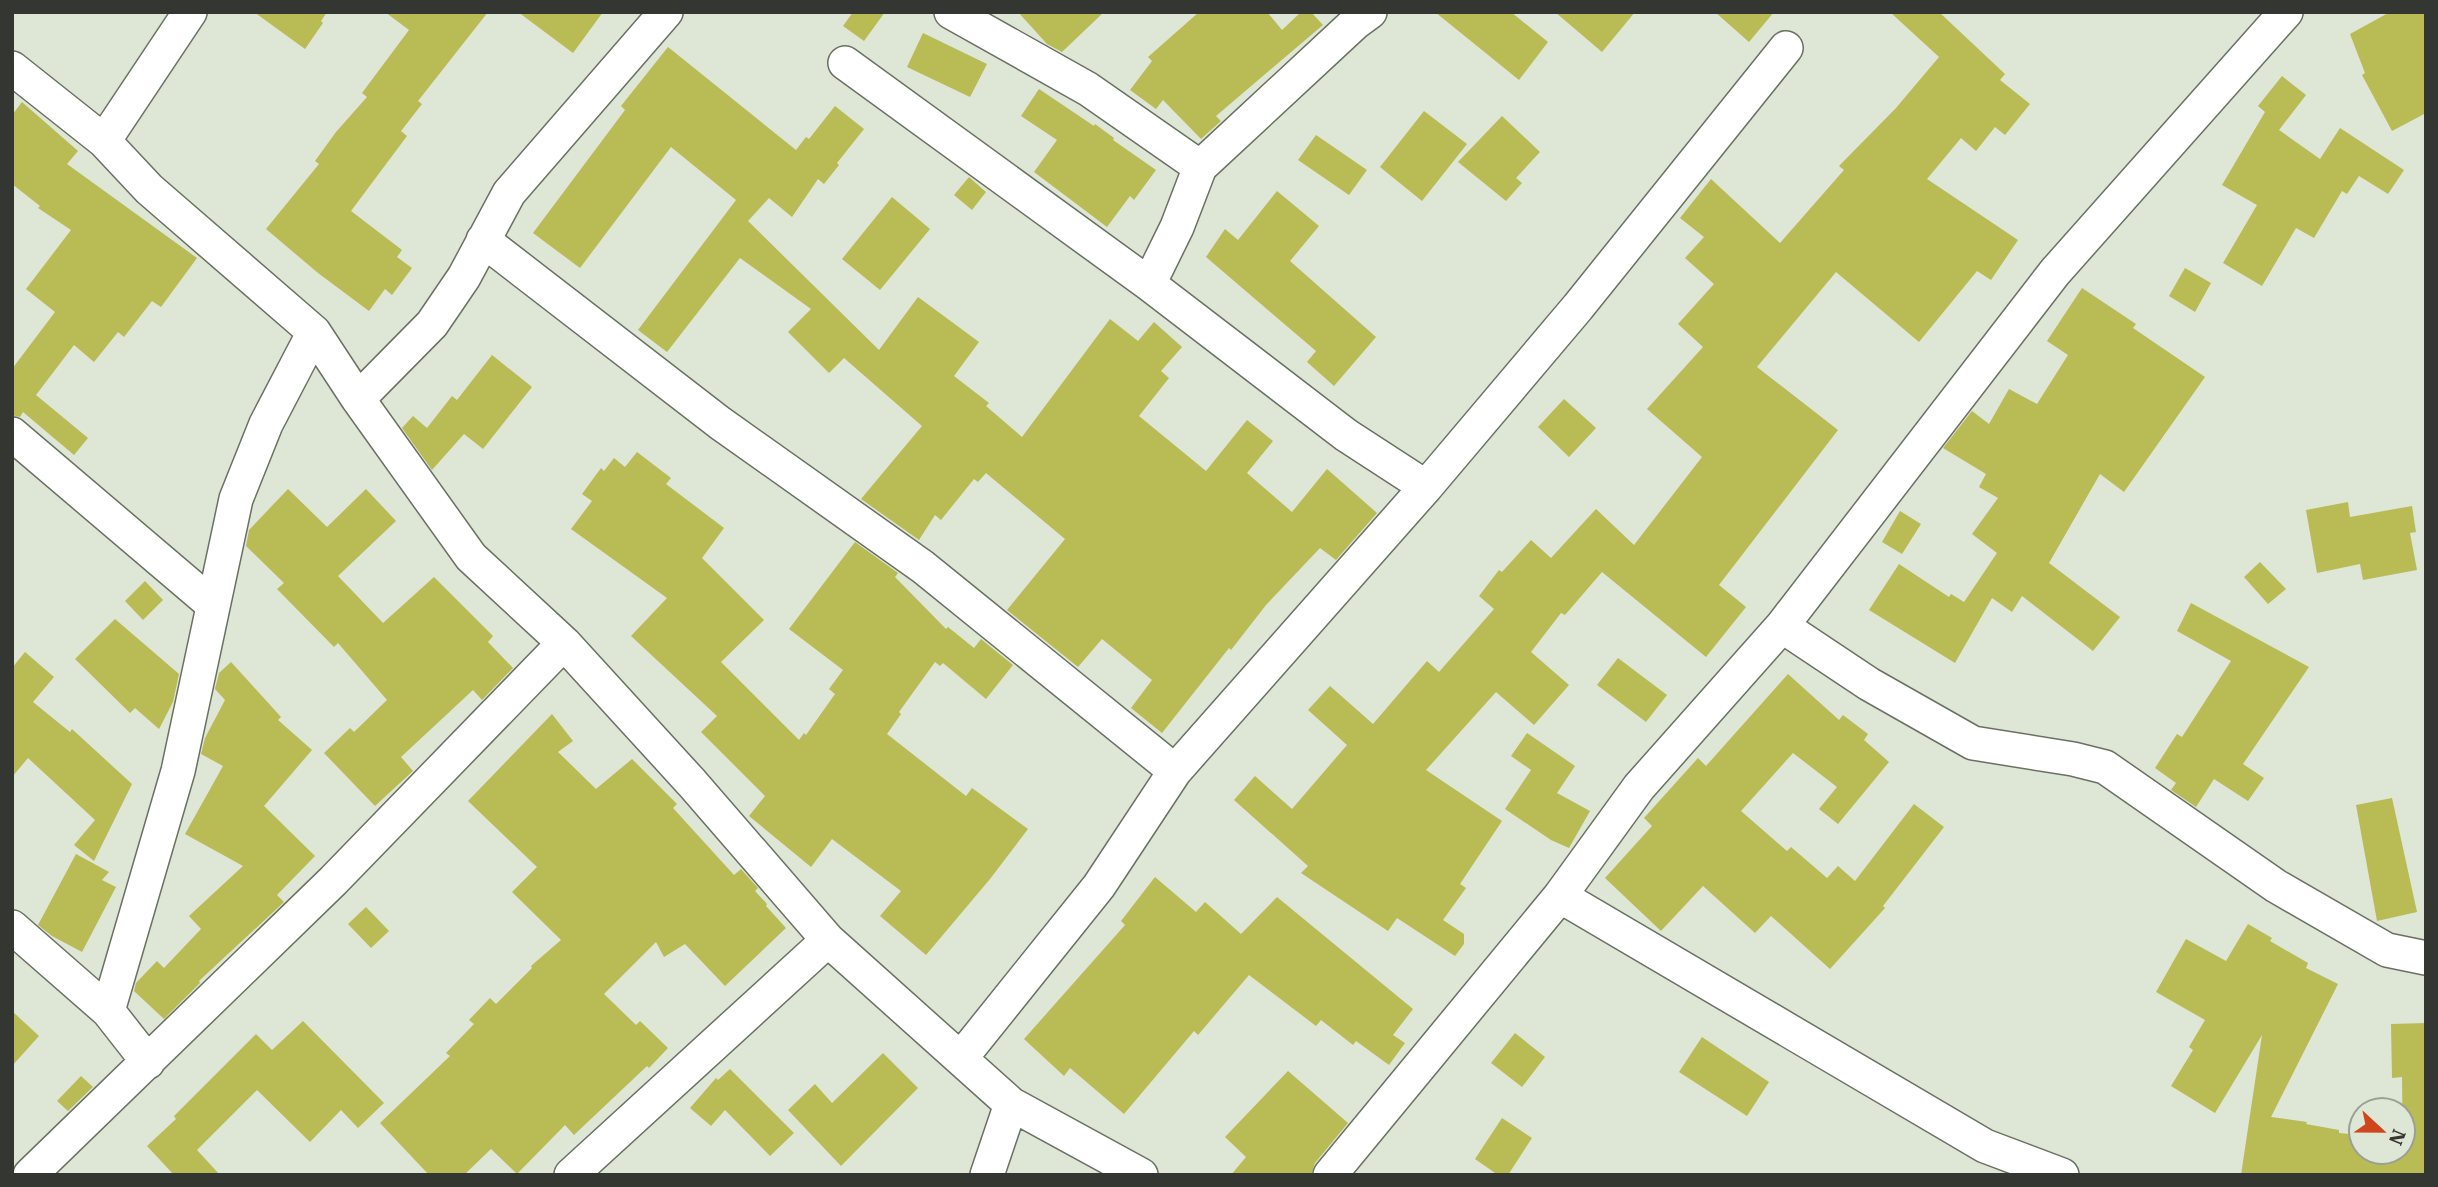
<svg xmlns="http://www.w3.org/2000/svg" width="2438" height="1187" font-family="'IBM Plex Serif',serif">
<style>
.building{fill:#b9bb54}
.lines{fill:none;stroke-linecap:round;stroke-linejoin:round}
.minor-casing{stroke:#6a7163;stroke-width:36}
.minor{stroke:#fff;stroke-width:33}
</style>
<rect width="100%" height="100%" fill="#dee6d6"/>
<path class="building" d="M254,12H327L321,21L323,23L305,49Z
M385,12H488L418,101L422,104L401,131L407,136L351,211L402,250L397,257L412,268L392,295L385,289L369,311L318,273L266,229L319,164L315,161L336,132L367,97L362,93L409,30Z
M518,12H603L573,53Z
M853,12H885L864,41L843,26Z
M1018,12H1104L1062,52L1047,44Z
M1199,12H1267L1282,30L1301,12H1311L1323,25L1216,116L1221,121L1201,139L1163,100L1156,109L1130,90L1152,61L1148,57Z
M1435,12H1511L1548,42L1519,80Z
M1555,12H1635L1602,52Z
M1715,12H1774L1749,42Z
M1890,12H1939L2005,74L2000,80L2030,104L2005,135L1995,127L1976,151L1961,138L1927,179L2018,240L1991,280L1977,271L1919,342L1836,272L1757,367L1838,430L1719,585L1746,607L1706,657L1602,572L1565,615L1561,613L1531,652L1569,685L1534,725L1496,692L1426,770L1502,821L1460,884L1466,888L1443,920L1464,934V944L1455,956L1397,918L1388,931L1301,873L1308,866L1234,800L1255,776L1292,809L1347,745L1308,710L1330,686L1373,724L1427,661L1439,672L1494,609L1479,596L1499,570L1502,572L1531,540L1551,558L1596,509L1634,545L1702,457L1647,409L1703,347L1678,324L1714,284L1685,258L1704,237L1680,218L1711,179L1780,243L1844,170L1839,166L1896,108L1939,57Z
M2390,12H2426V113L2392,131L2362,75L2365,73L2350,34Z
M923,33L987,64L970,97L907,67Z
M668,47L796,150L806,137L809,139L835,106L864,129L837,163L839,165L824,184L818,179L792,217L769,198L748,221L879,350L918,297L979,342L954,376L989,403L986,406L1022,437L1110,319L1138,341L1154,322L1182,347L1161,371L1169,378L1139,416L1206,471L1247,420L1273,441L1247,473L1292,512L1327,469L1377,513L1336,560L1320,548L1266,605L1231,650L1229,648L1162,733L1131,708L1152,680L1102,639L1078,667L1007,610L1065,539L986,473L978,482L974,479L941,520L935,515L919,540L861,499L922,426L844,358L829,373L788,332L811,309L740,258L667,352L638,330L736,200L671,147L580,268L533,233L625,110L621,106Z
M2282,76L2306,95L2279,130L2320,159L2340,128L2404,170L2388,194L2359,176L2347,194L2342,191L2314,238L2296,228L2262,286L2223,263L2257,205L2222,185L2265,112L2258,106Z
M1039,89L1094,126L1095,124L1114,138L1113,140L1156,170L1134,200L1130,196L1107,227L1034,172L1057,140L1021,116Z
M22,102L78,151L67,164L197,258L161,307L152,301L124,337L118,332L94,362L74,345L36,395L88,438L74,455L23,412L20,417L12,415V369L55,312L26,289L71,230L38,208L40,206L12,184V115Z
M1424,111L1467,144L1422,201L1380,167Z
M1502,116L1540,152L1516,178L1522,183L1506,201L1458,162Z
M1316,135L1367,170L1349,195L1298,160Z
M969,177L986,192L972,210L954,195Z
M1277,191L1319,226L1290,261L1376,337L1334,386L1307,362L1316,351L1206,257L1225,229L1238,240Z
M892,197L930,229L880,290L842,259Z
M2185,268L2211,283L2195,312L2169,296Z
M2082,288L2136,324L2133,328L2205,377L2124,492L2100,474L2049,563L2120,617L2093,651L2022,596L2012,612L1992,598L1955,663L1869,610L1899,564L1949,597L1951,594L1964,602L1997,553L1972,534L1998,498L1979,487L1986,474L1943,448L1972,411L1989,424L2009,389L2037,404L2068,355L2047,341Z
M492,355L532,387L483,449L464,434L432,470L402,428L413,416L427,428L452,396L457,400Z
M1564,399L1596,428L1569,457L1538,427Z
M637,452L671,478L666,484L724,528L702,558L764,620L721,662L799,740L804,733L806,735L835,694L829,689L843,670L789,629L855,542L898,573L895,577L946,629L948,627L974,648L981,639L1013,665L986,699L943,663L940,666L935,662L899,712L901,714L887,734L966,796L972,788L1028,829L990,879L926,955L880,916L901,891L832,839L811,867L749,816L765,796L701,732L717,716L631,636L667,598L571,529L592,501L582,494L601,468L604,471L614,458L625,467Z
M288,489L327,527L366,489L396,521L338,576L383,623L434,577L493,636L488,642L513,668L482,700L473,690L401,757L413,771L375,806L324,753L350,728L354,732L387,700L338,643L334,647L277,589L284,583L246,546L249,530Z
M2348,502L2350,517L2412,506L2416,532L2410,533L2417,570L2363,580L2360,564L2317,573L2306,510Z
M1900,511L1921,524L1902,554L1882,542Z
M2260,562L2286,589L2268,604L2244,577Z
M145,581L163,600L143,620L125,601Z
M2191,603L2309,667L2243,764L2264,778L2248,801L2214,779L2196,807L2171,790L2176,783L2155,768L2177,734L2182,737L2231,661L2177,631Z
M115,619L179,674L173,702L159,729L135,708L130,713L75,659Z
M25,652L54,677L33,702L70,732L72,729L132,784L94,861L74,845L95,820L28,758L12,777V668Z
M1618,658L1667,695L1646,722L1597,685Z
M231,662L281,717L278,720L312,750L264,806L315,856L277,895L284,902L199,981L200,983L164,1019L134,991L136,983L157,961L164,968L201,929L189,916L243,866L185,834L223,766L201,754L205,738L225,700L215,689L219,673Z
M1788,674L1839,720L1843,715L1868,734L1864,740L1889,762L1838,824L1819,809L1837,787L1793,753L1741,811L1787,851L1791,847L1827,878L1838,866L1855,881L1914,804L1944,827L1883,906L1885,908L1830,969L1771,916L1755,933L1703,886L1661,931L1605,878L1652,826L1644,818L1698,758L1706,766Z
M552,714L573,741L558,752L596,789L632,759L677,804L673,808L734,875L741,869L758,888L755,891L767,904L766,906L786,928L725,986L685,944L664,957L656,942L604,994L636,1025L640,1021L668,1048L649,1068L647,1066L574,1135L565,1125L517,1174L491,1149L464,1175H429L380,1123L450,1056L446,1053L474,1024L469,1020L490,998L496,1004L532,968L531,966L561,940L512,892L537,867L468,801Z
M1527,733L1575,766L1557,793L1590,811L1569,848L1551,840L1505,809L1531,770L1511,756Z
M2392,798L2417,912L2377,921L2356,805Z
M76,854L109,872L102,880L116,887L82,952L52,936L38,925Z
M1155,877L1196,912L1205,902L1241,934L1277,897L1413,1009L1393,1035L1405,1043L1389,1065L1356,1041L1353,1045L1321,1020L1316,1026L1249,975L1198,1035L1194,1031L1124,1114L1070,1068L1064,1076L1024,1039L1125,925L1121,921Z
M366,907L389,931L371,948L348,924Z
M2248,924L2272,938L2270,941L2308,963L2306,968L2338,984L2271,1117L2307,1122L2306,1124L2339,1130V1133L2361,1135V1152H2403L2402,1077L2392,1078L2391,1024L2426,1023V1175H2241L2262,1035L2215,1113L2171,1086L2193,1050L2189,1047L2205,1020L2156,992L2186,939L2226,961Z
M12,1011L39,1036L12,1066Z
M303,1021L384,1103L358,1128L341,1110L310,1142L257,1090L197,1150L220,1175H174L147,1146L176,1119L174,1116L256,1034L272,1050Z
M1515,1033L1545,1057L1522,1087L1491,1063Z
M1702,1037L1769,1082L1747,1116L1679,1072Z
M883,1053L918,1088L841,1166L788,1110L815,1084L832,1103Z
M730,1069L794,1133L770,1156L725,1110L711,1126L690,1108L716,1078L718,1080Z
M1288,1071L1348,1123L1315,1163L1311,1175H1231L1246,1157L1225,1137Z
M81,1076L93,1087L68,1111L57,1101Z
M1502,1118L1532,1138L1508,1175H1498L1475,1159Z"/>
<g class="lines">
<defs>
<path id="minor" d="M951,12L1088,89L1200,167
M845,63L1149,284L1346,435L1426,487
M12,68L104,141L149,189L314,332L358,399L471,557L564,643L692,783L828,940L1011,1104L1141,1175
M104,141L190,12
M483,240L720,423L923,567L1175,771
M1149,284L1177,227L1200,167L1355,23L1370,12
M358,399L432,324L464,277L509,193L666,12
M12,434L213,605
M1782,626L1869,684L1973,743L2073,759L2105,767L2276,886L2387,950L2426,958
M1560,896L1985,1146L2062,1175
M12,927L108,1011L148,1062
M108,1011L178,771L236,499L266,424L314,332
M961,1058L1099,886L1175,771L1426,487L1578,307L1786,48
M30,1175L333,881L564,643
M571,1175L828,940
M987,1175L1011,1104
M1330,1175L1560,896L1639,787L1782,626L2055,272L2286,12"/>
</defs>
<use href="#minor" class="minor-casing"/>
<use href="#minor" class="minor"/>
</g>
<rect width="2438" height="1187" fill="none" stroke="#343731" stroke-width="28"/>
<g transform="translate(2382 1131) rotate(112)"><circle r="33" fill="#dee6d6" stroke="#9aa094" stroke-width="2"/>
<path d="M0-5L12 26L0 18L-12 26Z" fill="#cf461d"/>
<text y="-10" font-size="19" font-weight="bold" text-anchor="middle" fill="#343731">N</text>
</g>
</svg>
